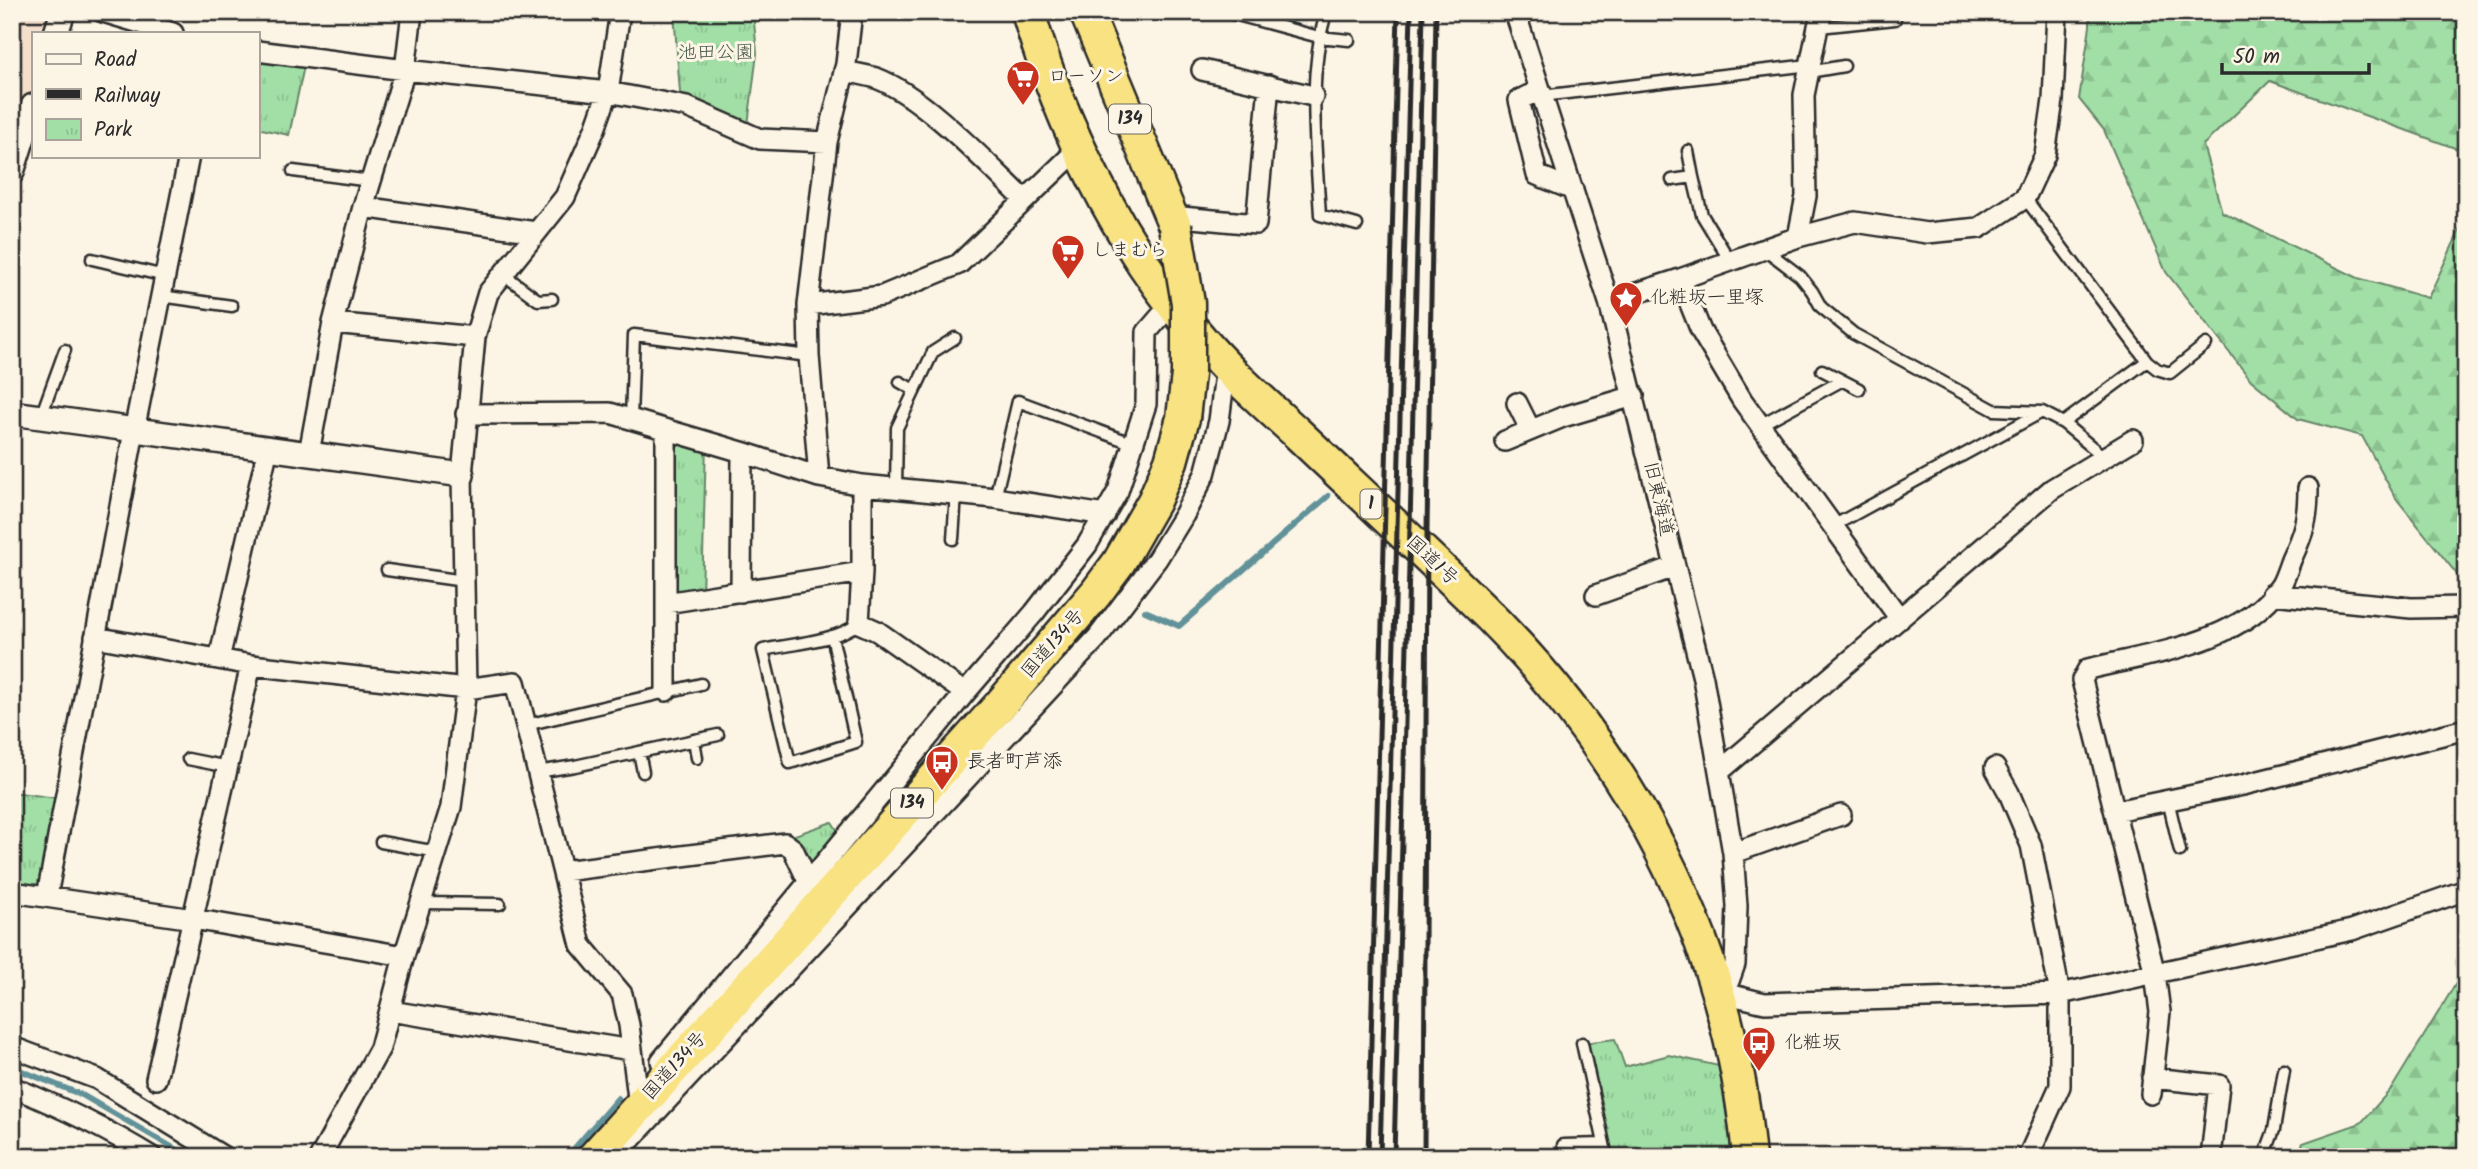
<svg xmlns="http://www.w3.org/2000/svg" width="2478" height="1169" font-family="Kalam,'Klee One',sans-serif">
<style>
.built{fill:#f3dfcc}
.forest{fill:url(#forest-firs);stroke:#668568;stroke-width:2}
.park{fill:url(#park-tufts);stroke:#668568;stroke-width:2}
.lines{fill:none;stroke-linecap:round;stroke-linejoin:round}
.stream{stroke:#629299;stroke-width:6}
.service-casing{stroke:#2b2b2b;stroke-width:15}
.minor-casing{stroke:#2b2b2b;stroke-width:24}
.tertiary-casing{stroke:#2b2b2b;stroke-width:28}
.trunk-casing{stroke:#2b2b2b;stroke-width:37}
.service{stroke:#fcf5e5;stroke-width:10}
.minor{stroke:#fcf5e5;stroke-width:19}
.tertiary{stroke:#fcf5e5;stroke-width:23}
.trunk{stroke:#f8e281;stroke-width:32}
.rail{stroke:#2b2b2b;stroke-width:5}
.trunk-bridge-casing{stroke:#2b2b2b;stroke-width:37;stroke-linecap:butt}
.trunk-bridge{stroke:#f8e281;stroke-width:32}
.labels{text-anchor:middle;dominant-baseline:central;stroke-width:6;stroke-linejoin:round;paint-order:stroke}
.shield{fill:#fcf5e5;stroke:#6a6863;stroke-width:2}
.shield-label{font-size:18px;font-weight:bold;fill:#2b2b2b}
.park-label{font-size:19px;fill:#48584a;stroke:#fcf5e5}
.poi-label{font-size:19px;fill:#2b2b2b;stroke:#fcf5e5;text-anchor:start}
.street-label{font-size:19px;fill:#2b2b2b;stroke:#fcf5e5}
</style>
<defs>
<pattern id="forest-firs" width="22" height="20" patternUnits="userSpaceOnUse" patternTransform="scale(1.75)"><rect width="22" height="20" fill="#a1dfa6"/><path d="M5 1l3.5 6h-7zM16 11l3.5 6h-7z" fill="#8bc08f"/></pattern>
<pattern id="park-tufts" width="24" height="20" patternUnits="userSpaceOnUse" patternTransform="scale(1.75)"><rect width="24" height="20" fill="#a1dfa6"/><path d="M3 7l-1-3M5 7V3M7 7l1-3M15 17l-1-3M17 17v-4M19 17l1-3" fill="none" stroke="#8bc08f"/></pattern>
</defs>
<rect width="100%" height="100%" fill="#fcf5e5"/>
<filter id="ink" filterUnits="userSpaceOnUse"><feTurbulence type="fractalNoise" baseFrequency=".0143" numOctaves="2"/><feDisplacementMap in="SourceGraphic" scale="14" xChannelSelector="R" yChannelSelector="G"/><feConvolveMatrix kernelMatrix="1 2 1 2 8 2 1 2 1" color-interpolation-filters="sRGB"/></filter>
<g filter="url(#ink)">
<path class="built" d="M12,12H63L56,33H33V106L12,172Z"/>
<path class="forest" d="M2090,12H2466V152L2270,81L2203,145L2222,212L2358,278L2428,298L2466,217V615L2459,577L2395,497L2362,436L2298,419L2251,380L2166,272L2104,130L2079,99L2090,26Z
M2466,967V1157H2297L2303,1143L2361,1123L2392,1088Z"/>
<path class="park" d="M674,12H753L757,53L747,133L681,106Z
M257,51L306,57L289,135L257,128Z
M666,431L706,442L702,597L666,603Z
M12,792L64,799L47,896L12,892Z
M832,822L843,839L808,881L789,837Z
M1615,1039L1625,1067L1669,1055L1719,1066L1733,1157H1607L1582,1043Z"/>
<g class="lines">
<path class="stream" d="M1145,611L1179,626L1328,496
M12,1067L82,1095L189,1157
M567,1157L618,1098"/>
<defs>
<path id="service" d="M1226,12L1319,37L1349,40
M1326,12C1307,79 1316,147 1320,215L1357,225
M1819,27L1895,19
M1809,72L1844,66
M1541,96L1810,65
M1688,151L1693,177
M293,171L371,181
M1672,180L1693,177L1702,215L1730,261
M2025,198L2147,361L2157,369L2170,373L2206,344
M1766,250L1800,276L1812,291L1821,307L1854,334L1994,410L2042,412L2063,423L2147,361
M92,259L165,276
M503,274L538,300L552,299
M161,296L232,306
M1822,370L1859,389
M900,382L914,390
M41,416L65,350
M631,419L634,335L809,356
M2063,423L2104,457
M1760,425L1841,381
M896,489L897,428L933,352L955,338
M995,498L1018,401L1134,444
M1833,526L2042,412
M953,539L956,494
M387,570L464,581
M832,636L856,742L790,763L763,650C791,644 837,641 859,623
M526,725L701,684
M694,740L697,758
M639,752L643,772
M188,759L228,767
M537,772L575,766L718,735
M2168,800L2180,851
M381,842L437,852
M421,903L500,904
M1582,1043L1607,1157
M1563,1145L1603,1144
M2264,1157L2274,1130L2284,1070"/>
<path id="minor" d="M103,12L173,33
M1515,12L1609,302L1703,678L1733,853L1737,906L1735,964L1729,981L1719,994
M257,51L405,70L608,92L687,107L760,139L827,142
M1202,70L1313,96
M844,71C854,73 866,75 876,78C924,96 987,164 1025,200
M1540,90L1519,100L1537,175L1573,190
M363,207L536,232
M1171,216L1256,224L1269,85
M1798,237L1806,196L1804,95L1821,12
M1680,279L1798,237L1855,222L1927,233L1979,228L2025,198L2045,155L2053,100L2057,12
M1609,302L1680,279L1701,331L1742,400L1900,619
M808,305L882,296L959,264L1079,148
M333,323L475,337
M1517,403L1530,429
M466,414L610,413L742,452L819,477L862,485L995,498L1105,515
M1505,441L1563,417L1634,396
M309,453L333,323L363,207L405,70L412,12
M819,477L809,356L808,305L827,142L846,64L852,12
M862,485V572L859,623L877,631L965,693
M741,592L742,452
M2272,594L2411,608L2466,607
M1596,595L1674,567
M666,603L862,572
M95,637L251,665L466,689L515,682L581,945L622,994L629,1025L639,1106
M219,659L268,448
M666,691V431
M1720,771L2052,489L2133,440
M2115,811L2243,785L2466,729
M1733,853L1841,815
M563,871L785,843L793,849L808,881
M12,892L193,919L404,956
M47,896L134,431L189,156
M809,917L825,931L1097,638L1157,559L1184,515L1205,474L1219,421L1226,366
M1719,994C1735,994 1749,1000 1765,1003L2060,994L2031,845L2009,793L1995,768
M390,1011L631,1050
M12,1047L97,1079L224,1157
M661,1061L965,693L1034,613L1087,545L1118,491L1146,404L1147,332L1172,303
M2152,1078L2219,1085L2211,1157
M156,1079L251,665
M12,1087C61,1107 107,1129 152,1157
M2151,1094L2160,1012L2155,974L2082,680L2088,669C2152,653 2241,644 2281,585C2285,578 2288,568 2291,560C2304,532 2308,519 2308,488
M616,1155L825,931
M320,1157L380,1048L404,956L451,807L466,689L462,475L475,337L488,293L565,197L595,129L608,92L620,12
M2028,1157L2060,1086V994L2352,930L2466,890"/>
<path id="tertiary" d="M56,33L63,12
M12,172L33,106
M12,413L462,475"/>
<path id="trunk" d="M1028,12C1061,125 1118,242 1194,331C1225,369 1262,401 1298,434C1355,488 1413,542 1470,597C1627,747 1730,938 1749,1157
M1086,12L1175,226
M594,1157L1001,704L1096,593L1119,562L1154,501L1171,461L1183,418"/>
</defs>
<use href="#service" class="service-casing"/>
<use href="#minor" class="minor-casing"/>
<use href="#tertiary" class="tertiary-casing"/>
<use href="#trunk" class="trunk-casing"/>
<use href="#service" class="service"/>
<use href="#minor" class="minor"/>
<use href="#tertiary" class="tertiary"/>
<use href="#trunk" class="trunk"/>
<path class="rail" d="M1368,1157L1398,12
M1380,1157L1411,12
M1394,1157L1423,12
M1424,1157L1427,529L1436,12"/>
<defs>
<path id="trunk-bridge" d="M1175,226L1188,303V374L1183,418"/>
</defs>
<use href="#trunk-bridge" class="trunk-bridge-casing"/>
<use href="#trunk-bridge" class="trunk-bridge"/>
</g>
</g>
<defs>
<symbol id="supermarket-pin" viewBox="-11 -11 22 30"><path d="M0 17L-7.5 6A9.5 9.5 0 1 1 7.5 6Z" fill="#c8321e" stroke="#fcf5e5"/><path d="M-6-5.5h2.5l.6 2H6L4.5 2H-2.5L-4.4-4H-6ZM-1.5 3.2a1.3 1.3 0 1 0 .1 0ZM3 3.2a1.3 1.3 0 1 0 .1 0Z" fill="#fff"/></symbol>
<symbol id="sight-pin" viewBox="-11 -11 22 30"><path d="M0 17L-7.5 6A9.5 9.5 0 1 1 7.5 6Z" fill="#c8321e" stroke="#fcf5e5"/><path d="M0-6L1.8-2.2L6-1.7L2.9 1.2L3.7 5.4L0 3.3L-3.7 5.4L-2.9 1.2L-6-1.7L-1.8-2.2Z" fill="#fff"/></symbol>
<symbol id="bus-pin" viewBox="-11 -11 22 30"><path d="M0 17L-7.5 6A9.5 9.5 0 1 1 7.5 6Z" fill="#c8321e" stroke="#fcf5e5"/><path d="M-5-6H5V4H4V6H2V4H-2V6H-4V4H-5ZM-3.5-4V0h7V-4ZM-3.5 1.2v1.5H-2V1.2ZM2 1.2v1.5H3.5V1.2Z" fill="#fff"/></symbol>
</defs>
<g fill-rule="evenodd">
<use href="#supermarket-pin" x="1004" y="58" width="38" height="52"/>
<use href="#supermarket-pin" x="1049" y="232" width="38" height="52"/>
<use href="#sight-pin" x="1607" y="279" width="38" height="52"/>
<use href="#bus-pin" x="923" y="743" width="38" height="52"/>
<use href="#bus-pin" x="1740" y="1024" width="38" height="52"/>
</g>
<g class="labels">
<g class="shield">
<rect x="1109" y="104.5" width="42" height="29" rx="5"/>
<rect x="1360.5" y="489.5" width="21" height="29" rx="5"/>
<rect x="891" y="788.5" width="42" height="29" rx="5"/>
</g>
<g class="shield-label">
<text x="1130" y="119">134</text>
<text x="1371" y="504">1</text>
<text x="912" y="803">134</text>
</g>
<g class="park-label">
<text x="716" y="53">池田公園</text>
</g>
<g class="poi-label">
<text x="1048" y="77">ローソン</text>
<text x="1092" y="251">しまむら</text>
<text x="1650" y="298">化粧坂一里塚</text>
<text x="967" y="762">長者町芦添</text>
<text x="1784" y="1043">化粧坂</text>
</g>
<g class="street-label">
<text transform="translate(1658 499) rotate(77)">旧東海道</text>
<text transform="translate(1432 561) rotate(43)">国道1号</text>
<text transform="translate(1053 644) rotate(-49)">国道134号</text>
<text transform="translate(675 1066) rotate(-48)">国道134号</text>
</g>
</g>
<rect width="2478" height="1169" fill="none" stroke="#fcf5e5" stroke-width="42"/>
<rect x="21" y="21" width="2436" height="1127" fill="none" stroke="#2b2b2b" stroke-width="2.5" filter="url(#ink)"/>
<rect x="32" y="32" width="228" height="126" fill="#fcf5e5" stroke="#a8a49b" stroke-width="2"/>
<rect x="46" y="54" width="35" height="10" fill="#fcf5e5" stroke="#a8a49b" stroke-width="2"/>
<text x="94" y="66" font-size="21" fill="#2b2b2b">Road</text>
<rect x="46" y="89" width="35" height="10" fill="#2b2b2b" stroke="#a8a49b" stroke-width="2"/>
<text x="94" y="102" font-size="21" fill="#2b2b2b">Railway</text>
<rect x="46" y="119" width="35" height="21" fill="url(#park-tufts)" stroke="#a8a49b" stroke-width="2"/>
<text x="94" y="136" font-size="21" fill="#2b2b2b">Park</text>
<path d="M2222 63v10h147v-10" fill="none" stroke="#2b2b2b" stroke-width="3.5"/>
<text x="2233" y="63" font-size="21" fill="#2b2b2b" stroke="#fcf5e5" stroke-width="5" paint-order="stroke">50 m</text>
</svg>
